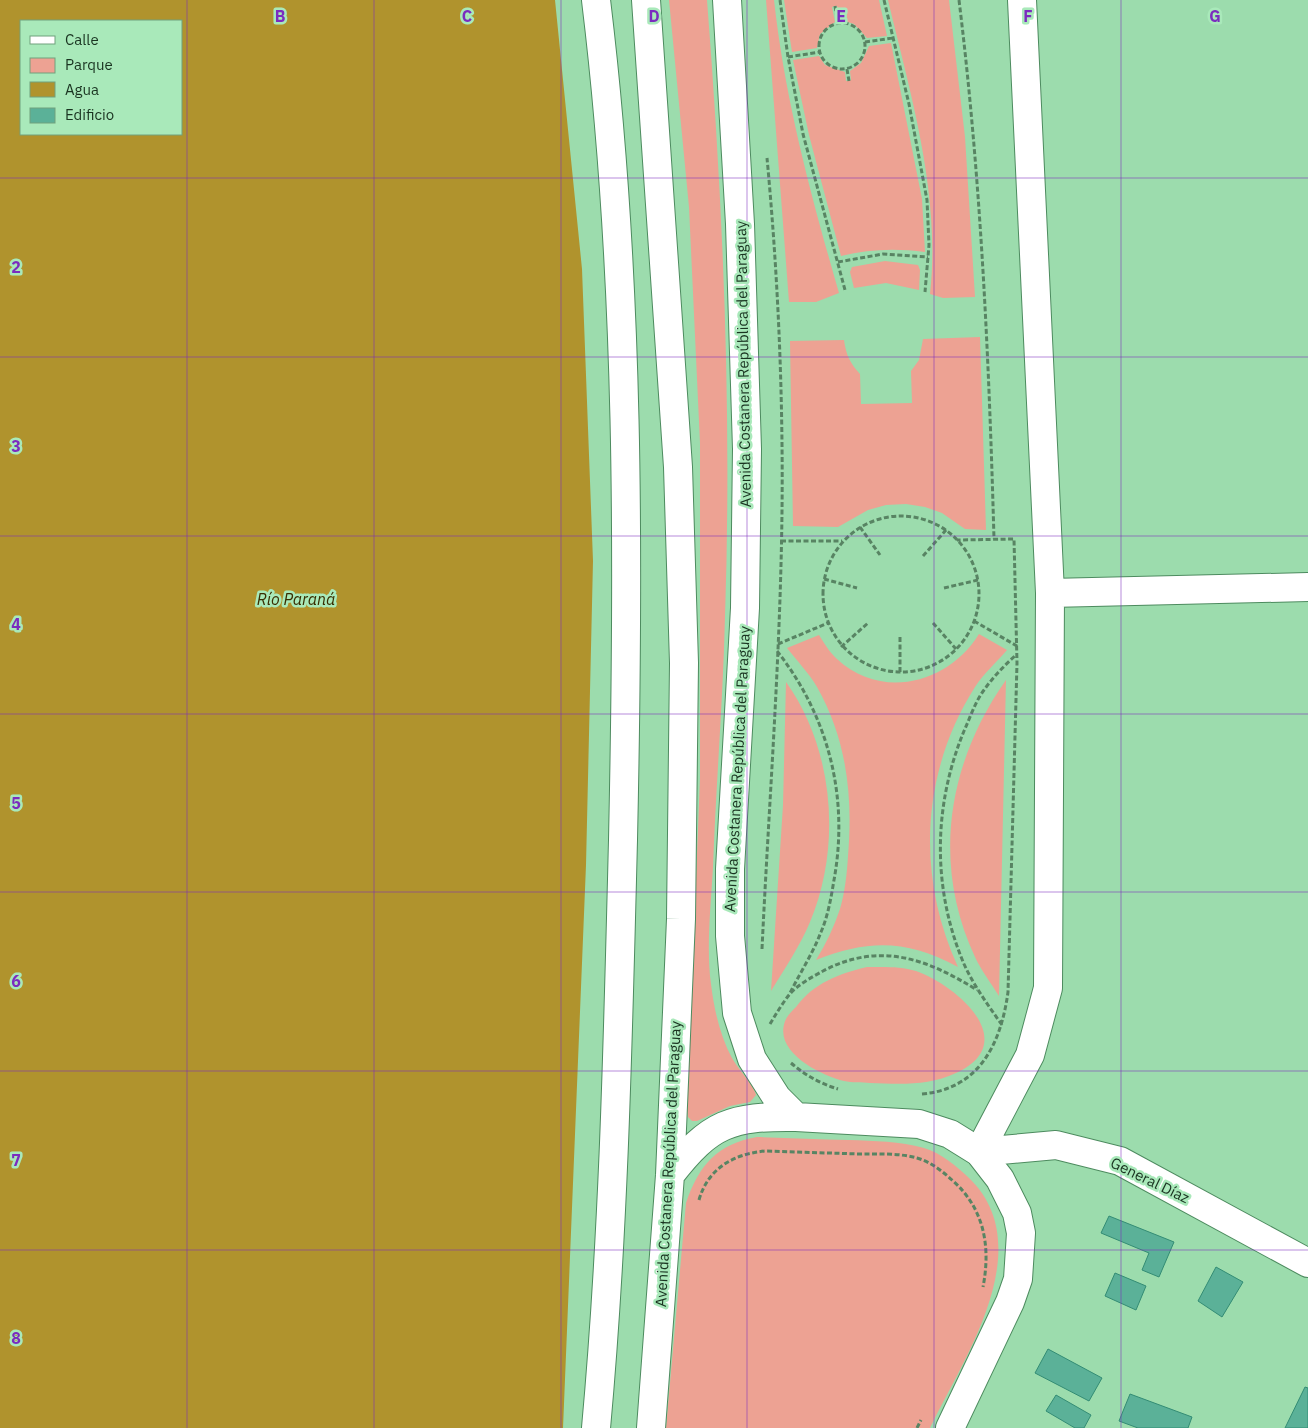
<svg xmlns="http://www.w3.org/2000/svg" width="1308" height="1428" font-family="'IBM Plex Sans',sans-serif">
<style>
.green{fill:#eda293}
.water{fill:#b0932d;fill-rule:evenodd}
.building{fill:#5bb198;stroke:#338c74}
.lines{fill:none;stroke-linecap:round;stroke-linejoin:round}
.minor-casing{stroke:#4d8b5f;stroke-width:30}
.major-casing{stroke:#4d8b5f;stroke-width:30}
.path{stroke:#588463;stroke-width:3;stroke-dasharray:5 2.5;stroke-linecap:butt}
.minor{stroke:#fff;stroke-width:28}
.major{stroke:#fff;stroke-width:28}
.grid{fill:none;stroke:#7b2cbf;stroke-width:1;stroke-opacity:0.55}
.labels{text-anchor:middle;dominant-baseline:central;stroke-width:5;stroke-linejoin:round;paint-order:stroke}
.street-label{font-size:15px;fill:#1a3421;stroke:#a9e9ba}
.water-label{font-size:16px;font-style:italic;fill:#392d01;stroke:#a9e9ba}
.grid-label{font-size:16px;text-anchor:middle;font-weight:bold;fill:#7b2cbf;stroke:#a9e9ba;stroke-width:5;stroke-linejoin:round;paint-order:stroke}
</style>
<rect width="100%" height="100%" fill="#9cdcad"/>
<path class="green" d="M669,0H707C723,205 732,411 725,617C723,701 716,784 713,867C711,903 706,949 711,984C714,1009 720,1036 732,1058C738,1069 754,1085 756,1095L750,1102L730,1106L697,1121H692L688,1117L687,1111L700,778V443L689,207Z
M766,0H774C785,100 811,196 839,293L816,302H789Z
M784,0H879L887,36L867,38L854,24L841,20L837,6L832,7L835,22L820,34L817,48L792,52Z
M888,0H949L965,137L975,297L943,298L930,294C941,195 911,96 888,0Z
M891,43L922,199L925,252C896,248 869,249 841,256L809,135L793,60L819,56L825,65L845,72L846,81L851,80L850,71L861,63L869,46Z
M885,261L918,265L920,270L919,290L886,283L854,288L850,272L852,267Z
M980,337L986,530L965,529L942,513L925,507L906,504L886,505L868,510L838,527L793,526L790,341L844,340C846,355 850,363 860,374L861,404L912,403L911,371L919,360L923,339Z
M979,634L1007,650C997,662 983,674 975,687C921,772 916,876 958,967C907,940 870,939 816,960C826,944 834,927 840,909C845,892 847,873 848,856C853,797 847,740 817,687C809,673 797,661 787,648L819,635C824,643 830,653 837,659C882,701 949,683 979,634Z
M1006,680L999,996C991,983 981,970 975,957C931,863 948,762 1006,680Z
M786,682C834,749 842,846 810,922C800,946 785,968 771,991L783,805Z
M867,967C883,967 901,966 916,971C956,985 1023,1042 956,1073C928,1086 901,1084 870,1083C862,1082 852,1083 844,1081C820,1075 771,1051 786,1019C788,1015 793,1010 796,1007C814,983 838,974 867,967Z
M757,1137C788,1138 818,1139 849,1140C874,1141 900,1141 924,1148C941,1153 956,1166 968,1177C1041,1246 964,1358 930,1428H666L686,1203C699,1165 717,1144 757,1137Z"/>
<path class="water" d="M0,0H555L582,269L593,561L586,865L563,1428H0ZM21,21H181V134H21Z"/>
<path class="building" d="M1109,1216L1174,1242L1159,1277L1142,1270L1149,1253L1101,1233Z
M1216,1267L1243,1282L1222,1317L1198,1301Z
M1115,1273L1146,1286L1136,1310L1105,1296Z
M1048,1349L1102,1378L1089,1401L1035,1373Z
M1305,1387L1308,1388V1428H1285Z
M1130,1394L1192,1417L1188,1428H1138L1119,1421Z
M1056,1395L1091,1415L1084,1428H1075L1046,1411Z"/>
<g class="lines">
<defs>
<path id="minor" d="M596,0C630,278 629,560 623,840C618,1036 614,1232 596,1428
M1050,593L1308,587
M979,1152L1030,1055L1048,988L1050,593L1022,0
M979,1152L1056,1145L1120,1161L1308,1263"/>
<path id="major" d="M646,0L678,467L684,663L681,919L670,1175L651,1428
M727,0L740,224L747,449L745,608L730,869V936L737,1013L752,1059L777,1098L796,1117L919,1124L950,1134L979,1152L1000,1179L1017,1213L1021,1233L1018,1279L1010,1302L950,1428
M670,1175C710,1123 731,1116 796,1117"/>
</defs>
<use href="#minor" class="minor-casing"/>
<use href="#major" class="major-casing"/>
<path class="path" d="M780,0L788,57L803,134L845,290
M884,0L909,104L927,200L929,245L925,292
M959,0C981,179 989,359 994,539
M835,6L838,23
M819 46a23 23 0 1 1 46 0a23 23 0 1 1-46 0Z
M865,42L893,38
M788,57L820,52
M847,69L849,81
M838,262L883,254L928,257
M823 594a78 78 0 1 1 156 0a78 78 0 1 1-156 0Z
M860,527L880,555
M781,541H842
M923,556L946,530
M824,579L857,588
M944,588L978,580
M974,621L1017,646
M933,623L956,649
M900,637V672
M778,644L828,623
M841,647L868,623
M777,651C829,717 849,798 834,880C831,898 828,916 821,932C813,953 800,973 790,993
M762,949C770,781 784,613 782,444C781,349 776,254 767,158
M770,1024C776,1014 782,1004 789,995C797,985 812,977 823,971C880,941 927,959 977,990
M1002,1025C988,1005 974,986 964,964C932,889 933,806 964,731C970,718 975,702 984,690C993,677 1005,665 1017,654
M791,1063C805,1075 821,1084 838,1089
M922,1094C979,1089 1001,1044 1008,992L1017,663L1014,539L957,540
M699,1200C708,1168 734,1154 765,1151C797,1152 828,1153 860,1154C879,1154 899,1153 917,1158C931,1162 942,1171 952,1180C984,1208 991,1246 983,1287
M917,1428L921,1420"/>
<use href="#minor" class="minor"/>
<use href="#major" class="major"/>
</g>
<path class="grid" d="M187,0V1428M374,0V1428M561,0V1428M747,0V1428M934,0V1428M1121,0V1428M0,178H1308M0,357H1308M0,536H1308M0,714H1308M0,892H1308M0,1071H1308M0,1250H1308"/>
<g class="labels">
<g class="street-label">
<text transform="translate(743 364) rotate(-91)">Avenida Costanera República del Paraguay</text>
<text transform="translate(737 769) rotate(-87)">Avenida Costanera República del Paraguay</text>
<text transform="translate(668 1164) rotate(-87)">Avenida Costanera República del Paraguay</text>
<text transform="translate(1150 1180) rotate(26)">General Díaz</text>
</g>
<g class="water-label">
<text x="296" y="599">Río Paraná</text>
</g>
</g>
<g class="grid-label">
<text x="280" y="22">B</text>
<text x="467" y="22">C</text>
<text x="654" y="22">D</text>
<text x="841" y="22">E</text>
<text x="1028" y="22">F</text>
<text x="1215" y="22">G</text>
<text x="16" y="273">2</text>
<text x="16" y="452">3</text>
<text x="16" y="630">4</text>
<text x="16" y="809">5</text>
<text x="16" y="987">6</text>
<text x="16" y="1166">7</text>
<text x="16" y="1344">8</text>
</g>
<rect x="20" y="20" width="162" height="115" fill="#a9e9ba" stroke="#70a17d"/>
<rect x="30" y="36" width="25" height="8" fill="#ffffff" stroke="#70a17d"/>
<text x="65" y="45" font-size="15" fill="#1a3421">Calle</text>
<rect x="30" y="58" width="25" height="15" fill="#eda293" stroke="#70a17d"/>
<text x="65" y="70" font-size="15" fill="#1a3421">Parque</text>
<rect x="30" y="82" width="25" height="15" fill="#b0932d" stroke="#70a17d"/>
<text x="65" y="95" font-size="15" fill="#1a3421">Agua</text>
<rect x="30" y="108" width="25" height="15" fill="#5bb198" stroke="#70a17d"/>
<text x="65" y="120" font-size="15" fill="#1a3421">Edificio</text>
</svg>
